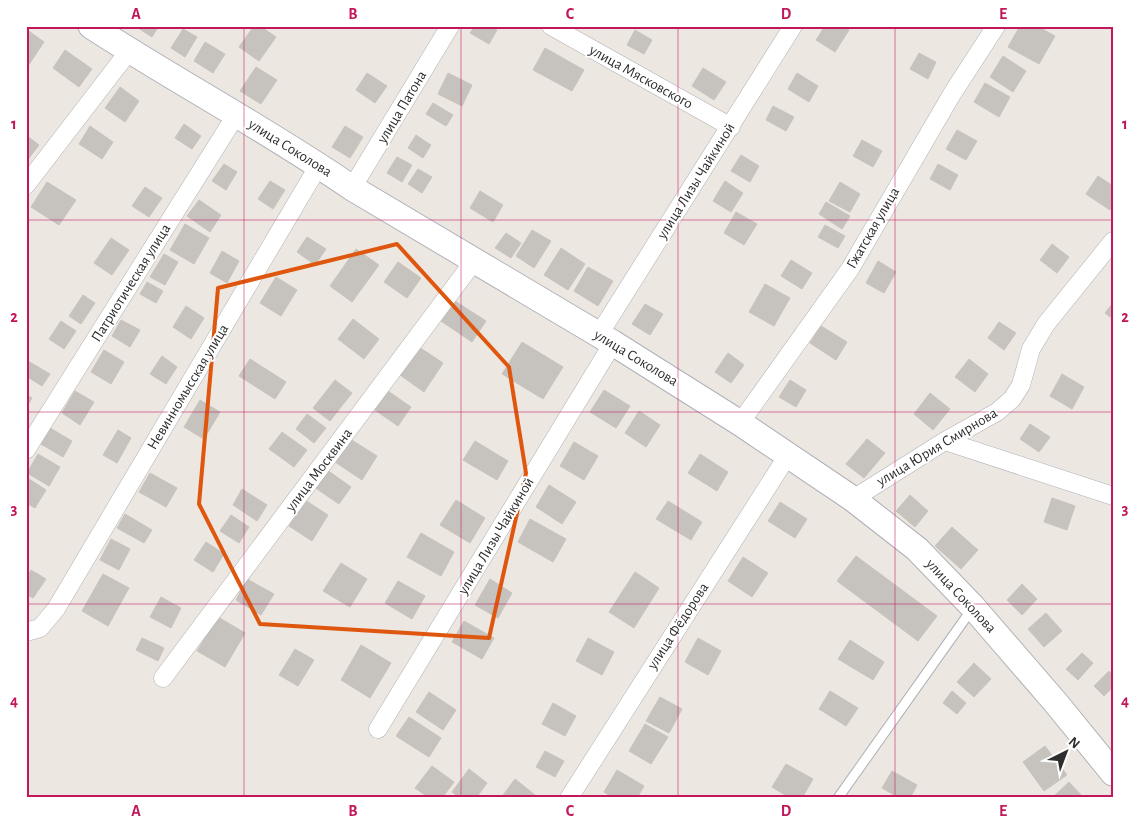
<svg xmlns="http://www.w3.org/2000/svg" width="1139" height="824" font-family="'Alegreya Sans',sans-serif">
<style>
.building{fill:#c6c2bd;stroke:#c9c3bc}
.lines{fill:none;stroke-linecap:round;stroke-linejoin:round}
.service-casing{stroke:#afb1b8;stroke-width:11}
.minor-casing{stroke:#afb1b8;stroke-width:19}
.secondary-casing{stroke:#afb1b8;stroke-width:27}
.service{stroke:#fff;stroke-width:9}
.minor{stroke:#fff;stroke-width:18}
.secondary{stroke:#fff;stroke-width:25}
.marked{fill:none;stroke:#df570e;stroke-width:4;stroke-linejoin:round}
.grid{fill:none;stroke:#c2185b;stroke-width:1;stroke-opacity:0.55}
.labels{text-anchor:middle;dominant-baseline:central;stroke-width:4;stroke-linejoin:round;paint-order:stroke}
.street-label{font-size:15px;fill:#2e2e2e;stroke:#fff}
.neatline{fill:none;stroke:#c2185b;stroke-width:2}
.grid-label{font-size:16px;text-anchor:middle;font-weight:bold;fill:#c2185b}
</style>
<rect width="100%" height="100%" fill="#ede7e2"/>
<path class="building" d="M135,26H159L152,37Z
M254,26H260L276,37L259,61L239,47Z
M475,26H490L497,30L489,44L470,33Z
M825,26H844L849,30L835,52L816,40Z
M1020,26H1037L1055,36L1039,64L1008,47Z
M26,29L44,42L28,66L26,65Z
M183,29L197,37L185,57L171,48Z
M635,30L652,40L644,54L627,45Z
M205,42L225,54L213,73L194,61Z
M545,48L584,70L572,91L533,70Z
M65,50L92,69L79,87L53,68Z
M919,53L936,62L928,79L910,69Z
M1003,56L1026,71L1013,92L990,77Z
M256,67L277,80L261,104L240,91Z
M703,68L726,82L714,100L692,86Z
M367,73L387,86L375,103L356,90Z
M448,73L472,85L462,106L438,94Z
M797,73L818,86L809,102L788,89Z
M985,83L1010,97L999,117L974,102Z
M120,87L139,101L125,122L105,108Z
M433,103L453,115L446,126L426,114Z
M773,106L794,117L786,131L766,120Z
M184,124L201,136L192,149L175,138Z
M90,126L113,142L102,159L79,144Z
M345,126L363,137L350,158L332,147Z
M957,130L977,141L966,160L946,149Z
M26,135L39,145L26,162Z
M416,135L431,145L423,158L408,148Z
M862,140L882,151L873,167L853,156Z
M741,155L759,166L750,182L731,171Z
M397,157L412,165L402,182L387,173Z
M224,164L237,172L226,190L212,181Z
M938,164L958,175L950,190L930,179Z
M418,169L432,177L422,193L408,184Z
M1098,176L1113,186V205L1110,210L1086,194Z
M270,181L285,190L273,209L258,199Z
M725,181L743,193L731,212L713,201Z
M47,182L76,200L59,225L31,207Z
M840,182L860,194L850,212L829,201Z
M145,187L162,198L149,217L132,206Z
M480,191L503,205L493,222L470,208Z
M199,200L221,215L210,232L187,216Z
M826,202L850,216L842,229L819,214Z
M736,212L757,224L744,245L724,233Z
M185,224L209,238L194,264L170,250Z
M825,225L845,236L838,248L818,237Z
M532,230L551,241L534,268L516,256Z
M506,233L521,243L511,258L495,248Z
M307,237L326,249L315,265L297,252Z
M111,238L129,250L112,275L94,263Z
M1052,244L1069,257L1057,273L1040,260Z
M561,248L585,264L568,290L544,275Z
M356,249L379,265L352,302L330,286Z
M222,251L239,261L227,283L210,273Z
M164,254L178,262L165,285L150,277Z
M791,260L812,273L802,289L781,276Z
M878,261L896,272L884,293L866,283Z
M398,262L421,278L407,298L384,282Z
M588,267L613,281L598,306L574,291Z
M276,277L297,290L281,316L260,303Z
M147,282L163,291L156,303L140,294Z
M765,284L790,298L774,326L749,312Z
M83,295L95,303L81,324L69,316Z
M455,301L486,321L472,342L441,321Z
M1113,303V319L1105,313Z
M645,304L663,314L650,335L632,324Z
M186,306L204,318L191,339L173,327Z
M353,319L379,339L364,359L338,339Z
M121,320L140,330L130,347L112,336Z
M61,321L76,331L64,349L49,339Z
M999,322L1016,333L1004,350L988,338Z
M821,326L847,342L836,360L810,343Z
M522,342L563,367L543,399L502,374Z
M419,347L443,363L424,392L400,375Z
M104,350L124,362L111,384L91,372Z
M728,353L744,365L731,383L715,372Z
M162,356L177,367L166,384L150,374Z
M250,359L286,382L275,399L239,376Z
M969,359L988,374L975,392L955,377Z
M26,360L50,374L42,386L26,376Z
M1062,374L1084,387L1072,409L1050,396Z
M335,380L352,393L330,421L313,408Z
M790,380L806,390L796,407L779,397Z
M385,389L411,407L398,426L372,408Z
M604,390L630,406L616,428L590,412Z
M75,391L94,402L80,425L62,413Z
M930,393L950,409L933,430L914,414Z
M26,394L32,398L26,408Z
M200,400L220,412L204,439L184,427Z
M639,411L660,425L646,447L625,433Z
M307,414L326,428L314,443L296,429Z
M1030,424L1050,437L1039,452L1020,439Z
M50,428L72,441L63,457L41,444Z
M118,430L131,438L117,463L103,455Z
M282,432L307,450L294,467L269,449Z
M347,437L377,456L362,480L332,460Z
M867,439L885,453L864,478L846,464Z
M475,441L508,461L497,480L463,460Z
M574,442L598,456L584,480L560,466Z
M38,454L60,467L49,486L27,473Z
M700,454L728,472L717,491L688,473Z
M327,470L351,487L339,504L314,487Z
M150,473L177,488L166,507L139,492Z
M26,477L46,490L35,508L26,503Z
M549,485L576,502L562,524L536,507Z
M242,489L267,505L257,521L233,505Z
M910,495L928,511L915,527L896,511Z
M1052,498L1075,506L1067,530L1044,522Z
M305,500L328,515L312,541L289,526Z
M456,500L485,518L470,543L440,525Z
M668,501L702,522L691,540L656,519Z
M780,502L807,519L795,538L768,521Z
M125,514L152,530L144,543L117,528Z
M231,515L249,527L239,543L220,531Z
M530,519L566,539L553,562L518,542Z
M952,527L978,550L961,569L935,546Z
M421,533L454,552L441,576L407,557Z
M111,539L130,549L119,570L100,560Z
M206,542L224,554L213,572L194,560Z
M856,556L937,616L918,641L837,581Z
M743,557L768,573L752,597L728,581Z
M341,563L367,579L350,607L323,591Z
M31,570L46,579L33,598L26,594V578Z
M635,572L659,588L634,628L609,612Z
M103,574L129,588L108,626L82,611Z
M247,579L274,594L261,615L236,600Z
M490,579L512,593L498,618L475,605Z
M398,581L425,596L412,619L385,603Z
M1022,584L1037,599L1022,615L1007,600Z
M161,597L181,608L171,628L150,617Z
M1046,613L1062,631L1044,647L1028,629Z
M218,617L245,633L225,667L197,651Z
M464,621L494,638L482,659L452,642Z
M142,638L164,648L158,661L136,650Z
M588,638L614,652L602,675L576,661Z
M698,638L721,651L708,675L685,662Z
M850,640L884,662L873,680L838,659Z
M361,645L391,663L370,698L341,680Z
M295,649L314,660L298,686L279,675Z
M1082,653L1093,663L1078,680L1066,669Z
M974,663L991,679L974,697L957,682Z
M1109,671L1113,675V687L1104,696L1094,686Z
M830,691L858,708L846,726L819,709Z
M952,691L966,703L957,714L943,703Z
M429,692L456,710L443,730L416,712Z
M660,697L682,709L669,733L646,721Z
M553,703L576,716L565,736L542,724Z
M409,717L441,738L429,757L396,736Z
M645,724L668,737L651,764L629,751Z
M1045,746L1067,775L1044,791L1023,762Z
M545,751L564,761L555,777L536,767Z
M786,764L813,779L802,798H790L772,787Z
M432,766L454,782L442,798H429L415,788Z
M469,769L487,783L476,798H460L452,792Z
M617,770L644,786L637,798H614L604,792Z
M892,771L917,785L910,798H899L882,788Z
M515,779L535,795L533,798H501Z
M1069,782L1083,797L1052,798Z"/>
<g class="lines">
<defs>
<path id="service" d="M838,798L972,609"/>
<path id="minor" d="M551,26L731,127
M26,185L129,51
M352,188L450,26
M598,336L793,26
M740,423L850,269L952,94L996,26
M945,441L1113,496
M26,450L236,115
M853,499L945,441L997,412L1012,399L1021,385L1031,349L1046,324L1113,241
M26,632L40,628L56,609L319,165
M163,678L474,261
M378,729L613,343
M569,798L788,455"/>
<path id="secondary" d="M91,26C177,82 268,130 352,188L613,343L740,423L853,499L917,549L973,607L1056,703L1113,773"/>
</defs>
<use href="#service" class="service-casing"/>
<use href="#minor" class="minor-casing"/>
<use href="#secondary" class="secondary-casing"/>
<use href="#service" class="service"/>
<use href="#minor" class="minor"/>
<use href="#secondary" class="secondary"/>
</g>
<path class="marked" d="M397,244L509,367L526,473L489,638L260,624L199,504L218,288Z"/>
<path class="grid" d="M244,26V798M461,26V798M678,26V798M895,26V798M26,220H1113M26,412H1113M26,604H1113"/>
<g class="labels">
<g class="street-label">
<text transform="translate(641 77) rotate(29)">улица Мясковского</text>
<text transform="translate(402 107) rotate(-59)">улица Патона</text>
<text transform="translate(290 148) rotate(32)">улица Соколова</text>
<text transform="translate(696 181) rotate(-58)">улица Лизы Чайкиной</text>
<text transform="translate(873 228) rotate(-60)">Гжатская улица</text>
<text transform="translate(131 283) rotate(-58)">Патриотическая улица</text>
<text transform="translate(636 358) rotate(31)">улица Соколова</text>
<text transform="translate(188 387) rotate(-59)">Невинномысская улица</text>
<text transform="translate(937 447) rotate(-31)">улица Юрия Смирнова</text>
<text transform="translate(319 470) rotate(-53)">улица Москвина</text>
<text transform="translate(496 536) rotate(-59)">улица Лизы Чайкиной</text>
<text transform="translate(961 596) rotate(47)">улица Соколова</text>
<text transform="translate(678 626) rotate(-57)">улица Фёдорова</text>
</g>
</g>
<rect width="1139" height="824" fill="none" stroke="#ffffff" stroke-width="55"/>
<g transform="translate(1066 752) rotate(42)" stroke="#ffffff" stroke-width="4" paint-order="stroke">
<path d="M0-4L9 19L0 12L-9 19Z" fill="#2e2e2e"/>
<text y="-8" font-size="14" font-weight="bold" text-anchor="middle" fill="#2e2e2e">N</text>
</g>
<rect x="28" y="28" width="1084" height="768" class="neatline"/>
<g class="grid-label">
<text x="136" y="19">A</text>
<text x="353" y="19">B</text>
<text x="570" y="19">C</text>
<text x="786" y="19">D</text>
<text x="1003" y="19">E</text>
<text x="14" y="129">1</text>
<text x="1125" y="129">1</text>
<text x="14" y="322">2</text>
<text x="1125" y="322">2</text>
<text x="14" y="514">3</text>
<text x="1125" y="514">3</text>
<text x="14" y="706">4</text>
<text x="1125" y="706">4</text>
<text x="136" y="816">A</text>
<text x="353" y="816">B</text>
<text x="570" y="816">C</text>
<text x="786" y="816">D</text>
<text x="1003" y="816">E</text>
</g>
</svg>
